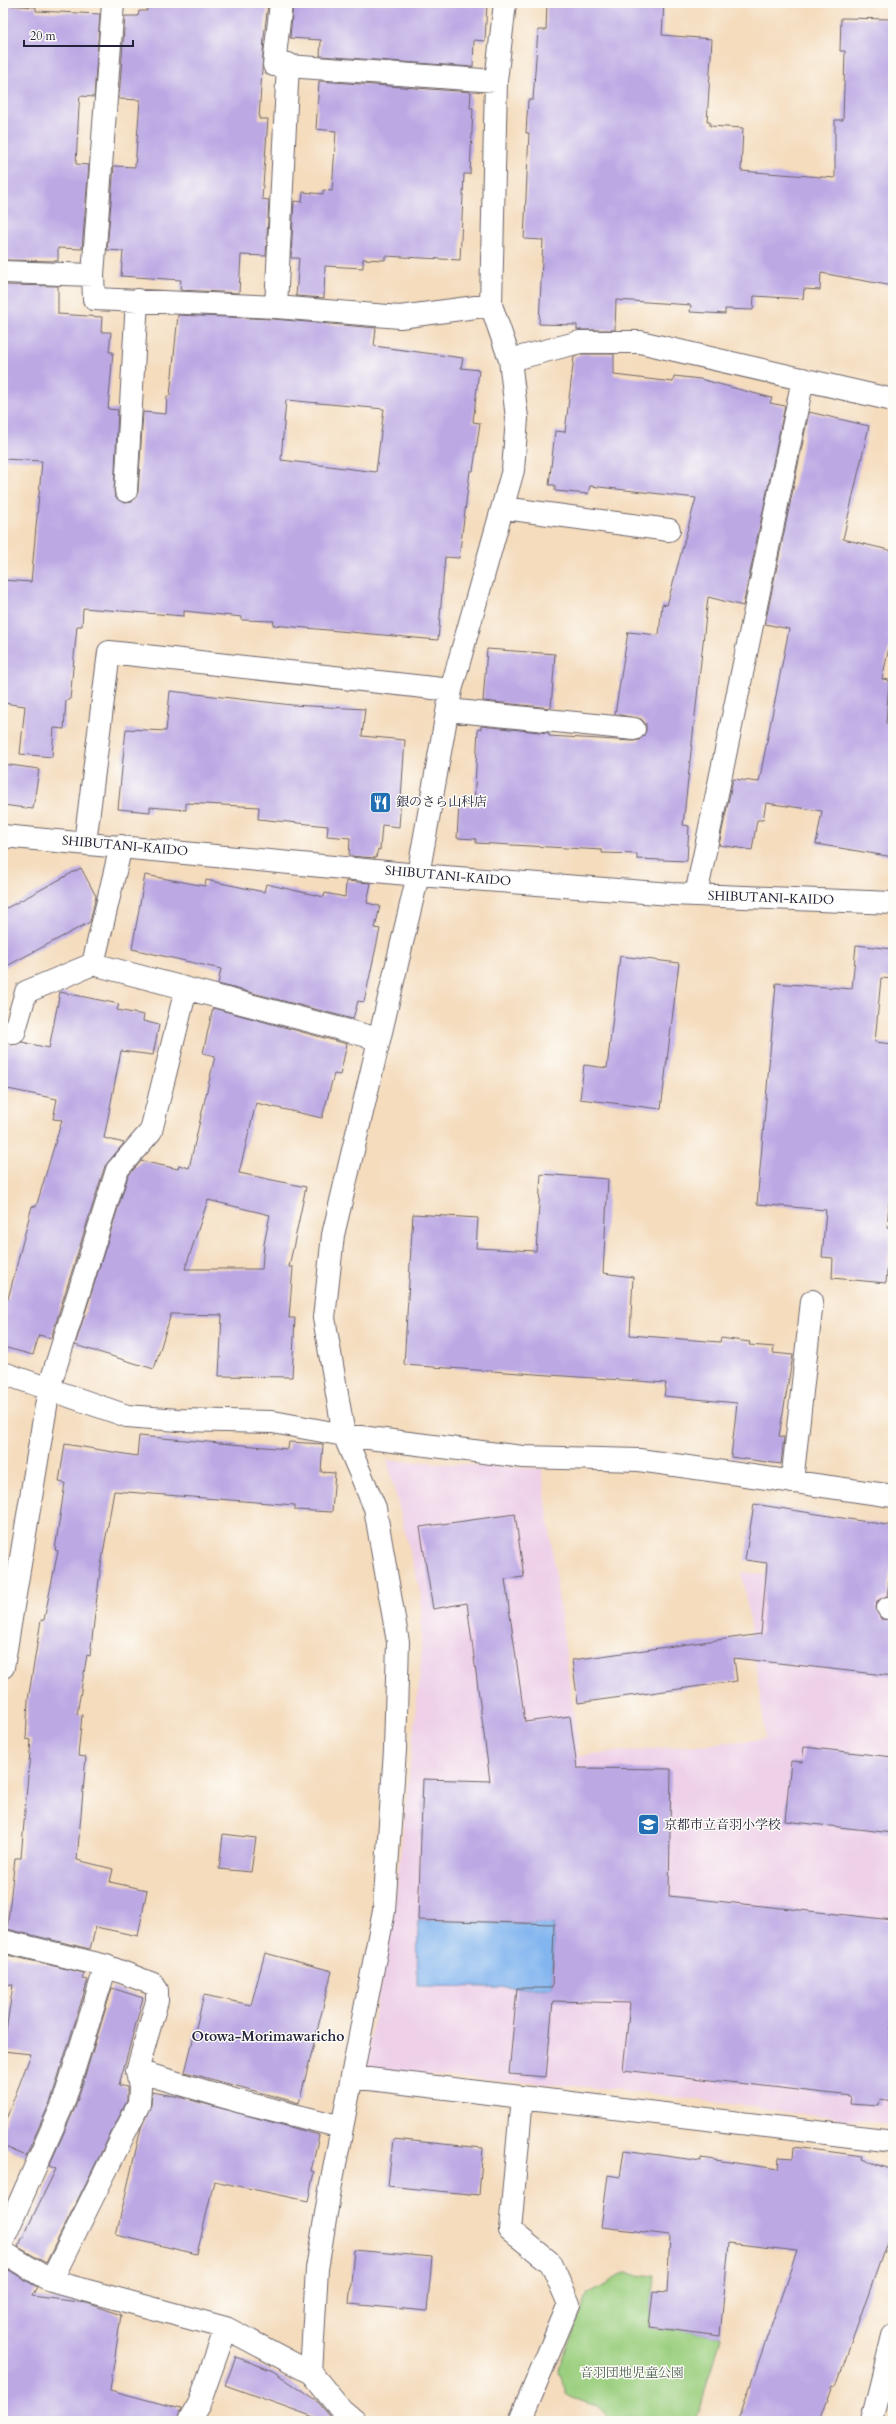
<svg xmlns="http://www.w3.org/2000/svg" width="896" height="2424" font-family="Cardo,'Noto Serif JP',serif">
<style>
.built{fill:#eed0e8}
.green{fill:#9bcf7f;stroke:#5e785d}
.water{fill:#83b5ef;stroke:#526c95}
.building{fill:#bca9e4;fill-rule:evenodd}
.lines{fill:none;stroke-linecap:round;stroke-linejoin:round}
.minor-casing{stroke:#6c6368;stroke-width:24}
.minor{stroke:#fff;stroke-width:22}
.labels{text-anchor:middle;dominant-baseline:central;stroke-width:3;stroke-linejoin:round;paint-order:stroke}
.poi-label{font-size:13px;fill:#22223b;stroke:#fdfcf7;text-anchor:start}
.street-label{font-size:13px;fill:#22223b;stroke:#fdfcf7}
.park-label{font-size:13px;fill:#4c5f53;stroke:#fdfcf7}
.neighbourhood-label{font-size:14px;font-weight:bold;fill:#22223b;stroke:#fdfcf7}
</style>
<rect width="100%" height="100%" fill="#fdfcf7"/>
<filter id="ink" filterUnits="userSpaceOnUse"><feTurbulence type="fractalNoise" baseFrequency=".025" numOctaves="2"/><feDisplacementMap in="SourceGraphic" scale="8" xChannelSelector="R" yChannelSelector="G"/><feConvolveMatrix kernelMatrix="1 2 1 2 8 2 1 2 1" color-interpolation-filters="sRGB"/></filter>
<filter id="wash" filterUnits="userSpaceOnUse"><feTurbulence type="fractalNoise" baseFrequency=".012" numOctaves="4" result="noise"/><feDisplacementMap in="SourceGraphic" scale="16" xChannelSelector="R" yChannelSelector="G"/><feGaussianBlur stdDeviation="0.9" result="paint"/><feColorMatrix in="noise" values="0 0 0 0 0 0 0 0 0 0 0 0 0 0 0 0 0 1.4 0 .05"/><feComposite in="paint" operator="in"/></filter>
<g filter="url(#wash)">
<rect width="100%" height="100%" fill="#f4dcbd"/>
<path class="built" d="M387,1460L542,1469L579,1755L766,1739L742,1572L893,1589V2125L614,2089L365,2071L396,1894L421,1662V1596Z"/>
<path class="green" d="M626,2273L655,2276L649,2327L720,2336L700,2410L693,2421H614L596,2406L567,2396L558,2371L588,2293Z"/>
<path class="water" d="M418,1920L554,1924L552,1988L417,1986Z"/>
<g id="blocks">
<path class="building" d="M147,3H268L264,37L259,119H268L262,199L269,200L266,256L241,255L239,293L180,290L181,280L121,276L123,251L107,250L114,166L135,167L140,100L119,99L125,16H138L139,11H147Z
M293,3H487L485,41L474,40L473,67L320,56L321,40L290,38Z
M547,3H664L662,35L712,39L707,122H710V126L743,128L741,171L835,178V120H843L845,51H840L841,18L893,19V286L821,273L820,290L804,289L803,299L754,296L753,310L725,309V314L690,312L691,305L616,300L615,330H577V325L539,324L543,240L524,239L529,133H526L528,100H533L538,30H546Z
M3,5L36,7V11L100,14L94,97L80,96L79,106L76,164L89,165L82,249L58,248V261L3,260Z
M319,81L471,92L470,108H473L470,174H464L460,260L385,256V260L363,259V268L325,266L324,298L296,296L299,258H291L294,201L302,202L303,192L323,194V190L332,191L336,131L316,129Z
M3,285L58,286V314L102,317L101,332H111L109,352H113L108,409L118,410L114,491L115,497L125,503L132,502L138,492L143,412L166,414L167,396H170L178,315L273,319L376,328L374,346L463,358L461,368L479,370L473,422L480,423L473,471H470L459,558L445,557L438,640L273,625L274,621L242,620V617L184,611V616L83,608L82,626H77L70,700H66L64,729L54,728L52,757L20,754L25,706L3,703V580L31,582L42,461L3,459ZM286,400L384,409L376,472L281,460Z
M582,354H614V375L673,382L674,376L700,379L772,398L770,403L785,406L743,606L708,597L683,825L689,826L687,861L637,859V854L602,853V850L476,843V839L457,838L459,805H474L478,729H481V726L549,733V736L633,741L639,740L646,731V724L641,719L615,714L628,632L659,635L662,604L667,605L696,498L590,486L588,494L555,491V485H549L555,431L565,432L574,357Z
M809,412L869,426L843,539L893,551V630L882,679L889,680L886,723L893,724V857L816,844L822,811L766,803L763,820H757L752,850L719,845L733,779L759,782L789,629L765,624Z
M487,649L555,654L551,708L483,701Z
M170,691L292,705L365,709L362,736L405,740L399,827L382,825L380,850L378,849L376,858L349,856L350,838L327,836L328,826L258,819L259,807L186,803V810L150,807V812L118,809L126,729L166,731Z
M3,764L39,769L33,809L3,805Z
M81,868L96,896L90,922L3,968V910Z
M145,875L205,886L206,880L264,892L266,884L324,897L325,893L345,897L346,881L371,883L367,903L380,906L375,928L380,929L364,1002L358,1001L353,1019L218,984L221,969L132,949Z
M856,945L893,949V979L881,978L875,1042L893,1044V1160L887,1227L891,1228L886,1283L832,1278L833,1258L822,1257L826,1210L757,1204L776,983L852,989Z
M620,956L679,963L661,1109L580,1099L584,1065L607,1068Z
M60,992L119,1004L117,1010L144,1015L143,1021L159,1025L153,1055L121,1051L104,1138L124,1143L105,1166L51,1338L39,1335L33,1355L3,1347V1297L8,1299L32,1206L36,1207L62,1120L53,1119L57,1099L3,1088V1038L11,1045L22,1042L49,1048Z
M213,1008L347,1044L340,1075L334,1074L322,1118L256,1103L239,1173L306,1187L289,1267H293L289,1318H295L292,1377L219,1376L222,1315L171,1314L154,1369L75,1345L128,1176L141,1161L178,1169L179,1165L189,1168L215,1056L203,1053ZM208,1200L270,1215L264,1244L262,1269H185Z
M541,1174L608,1179L603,1273L633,1277L630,1335L720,1342L721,1338L750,1342L749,1345L774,1347L773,1353L793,1355L779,1436L784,1437L781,1464L731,1457L737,1403L664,1396L666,1383L404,1365L413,1214L478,1218L476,1248L536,1251Z
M139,1436L288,1449L289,1442L323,1444L321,1472L335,1473L332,1512L295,1510V1505L114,1491L100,1571L90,1656L87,1655L77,1714L82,1715L78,1756L86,1757L77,1860L113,1869L110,1882L147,1890L138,1936L96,1927L90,1949L7,1929L15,1858H21L31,1740L26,1739L28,1700L41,1620H44L58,1551L55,1550L65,1483L59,1482L65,1444L137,1456Z
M754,1504L893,1526V1551L887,1596L877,1601L876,1608L881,1619L893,1620V1676L734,1658L737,1681L578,1703L572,1660L761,1634L767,1563L745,1560Z
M515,1514L524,1577L505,1579L525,1722L570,1716L577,1768L671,1769L669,1896L893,1920V2014L889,2041L893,2042V2101L880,2099L879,2106L850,2104L851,2096L623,2070L630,2003L553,2001L546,2077L509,2074L517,1988H552L554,1924L418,1920L423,1779L490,1781L467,1603L433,1609L420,1527Z
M804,1747L893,1757V1833L785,1821L791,1761L802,1762Z
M223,1834L256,1838L251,1872L219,1869Z
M265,1953L332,1971L299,2103L185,2072L204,1995L251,2005Z
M3,1954L84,1973L82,1979L88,1980L51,2100L26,2156L3,2146V2127L31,2054L3,2051L13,1985L3,1983Z
M112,1988L143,1998L119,2085L127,2087V2101L46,2263L18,2247L56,2169L49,2166L75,2108Z
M152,2092L180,2097L319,2135L311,2171L314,2172L308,2201L214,2181L197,2254L116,2235L141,2128L151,2105Z
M393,2139L483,2148L479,2195L388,2186Z
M794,2147L863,2156L862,2159L893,2170V2225L836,2386L833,2385L820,2421H738L797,2251L729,2243L720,2336L649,2327L653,2292L667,2293L670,2235L601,2227L608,2175L620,2177L624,2150L701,2161V2158L778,2169L779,2157L793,2158Z
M354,2250L432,2257L427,2311L349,2304Z
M7,2269L37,2287L32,2296L87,2303L121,2315L110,2390L181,2409L177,2421H3V2278Z
M236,2357L273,2371L318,2402L334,2421H325L225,2385Z"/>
</g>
</g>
<g filter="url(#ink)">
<use href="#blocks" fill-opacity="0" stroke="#6c6368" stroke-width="1"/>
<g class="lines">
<defs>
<path id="minor" d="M113,3L93,275L94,299L276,307
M281,3L274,65L496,81
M288,64L276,307L400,317L491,305
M3,272L93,275
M510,360L580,342H640L893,400
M126,491L137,300
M503,508L669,530
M448,710L634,729
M3,836L418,875L671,894L893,903
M85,843L109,652L451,690
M121,846L93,964L379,1039
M696,895L803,379
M14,1033L26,992L93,964
M3,1373L127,1416L178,1420L273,1422L344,1435L523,1457L639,1460L893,1496
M792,1482L812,1301
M888,1608H893
M3,1667L49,1388L117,1170L151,1131L186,989
M3,1941L106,1966L153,1984L157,1990V2001L137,2071L140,2088L139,2104L51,2281
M137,2071L238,2101L342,2127
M352,2077L893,2141
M3,2240L63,2104L106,1966
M3,2252L51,2281L226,2328L311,2373
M189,2421L199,2404L226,2328
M354,2421L342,2411L311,2373L317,2269L329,2195L384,1911L395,1750L398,1642L375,1508L344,1435L324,1318L333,1235L418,875L451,690L513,470L517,418L510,360L491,305L496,81L505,3
M520,2421L569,2304L551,2263L510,2230L522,2097
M872,2421L893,2336"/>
</defs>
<use href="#minor" class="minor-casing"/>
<use href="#minor" class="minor"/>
</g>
</g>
<defs>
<symbol id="restaurant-square" viewBox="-11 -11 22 22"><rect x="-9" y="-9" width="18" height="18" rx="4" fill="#1f6fb2" stroke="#fdfcf7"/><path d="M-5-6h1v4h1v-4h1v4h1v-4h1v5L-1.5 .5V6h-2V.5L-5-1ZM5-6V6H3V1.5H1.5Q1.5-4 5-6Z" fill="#fff"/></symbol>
<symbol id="school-square" viewBox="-11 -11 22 22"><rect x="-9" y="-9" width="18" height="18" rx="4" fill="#1f6fb2" stroke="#fdfcf7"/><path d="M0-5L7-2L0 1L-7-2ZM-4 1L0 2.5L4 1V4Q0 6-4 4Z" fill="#fff"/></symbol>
</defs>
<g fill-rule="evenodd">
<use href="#restaurant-square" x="368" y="790" width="25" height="25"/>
<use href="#school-square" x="636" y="1812" width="25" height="25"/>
</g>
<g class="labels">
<g class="poi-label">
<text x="396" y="802">銀のさら山科店</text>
<text x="664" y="1825">京都市立音羽小学校</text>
</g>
<g class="street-label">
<text transform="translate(125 846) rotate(5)">SHIBUTANI-KAIDO</text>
<text transform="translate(448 876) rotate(5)">SHIBUTANI-KAIDO</text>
<text transform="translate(771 898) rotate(2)">SHIBUTANI-KAIDO</text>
</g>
<g class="park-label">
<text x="632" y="2373">音羽団地児童公園</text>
</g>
<g class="neighbourhood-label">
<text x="268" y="2036">Otowa-Morimawaricho</text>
</g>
</g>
<rect width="896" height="2424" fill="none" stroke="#fdfcf7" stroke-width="16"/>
<path d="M24 40v6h109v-6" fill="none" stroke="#22223b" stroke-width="2"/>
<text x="30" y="40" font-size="12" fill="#22223b" stroke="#fdfcf7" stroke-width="3" paint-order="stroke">20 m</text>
</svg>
